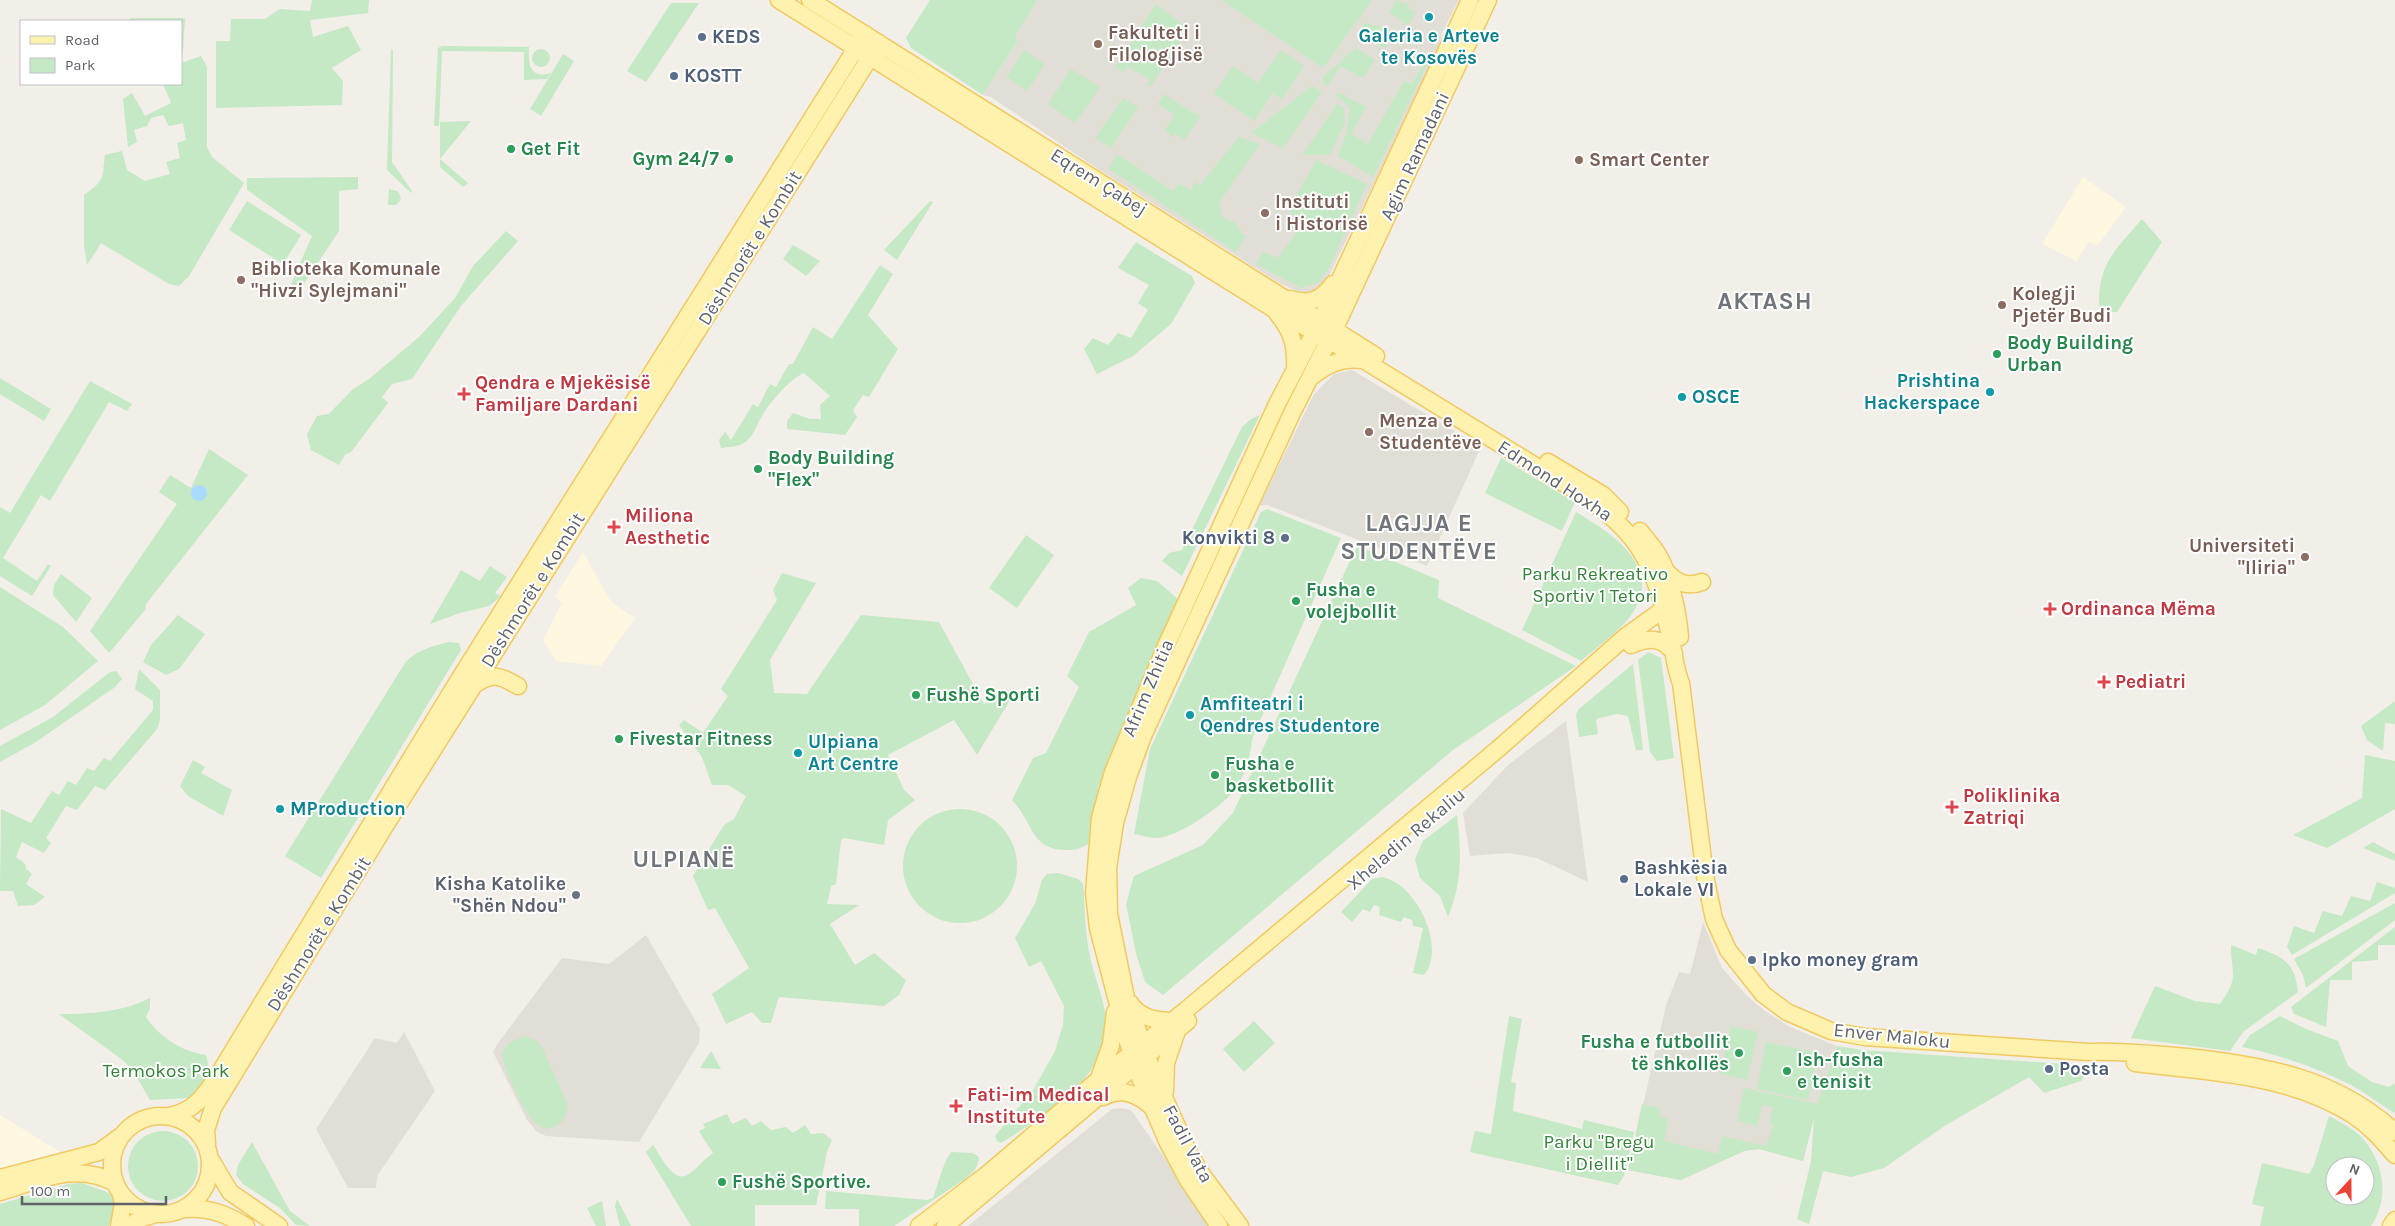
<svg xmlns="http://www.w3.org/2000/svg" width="2395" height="1226" font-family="Karla,sans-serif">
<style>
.commercial{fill:#fef7e0}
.education{fill:#e1ded6}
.green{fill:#c5e8c5;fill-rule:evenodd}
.water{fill:#aadaff}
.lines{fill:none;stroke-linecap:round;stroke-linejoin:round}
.major-casing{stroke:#f2c960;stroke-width:19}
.major{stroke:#fff2af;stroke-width:16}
.culture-dot{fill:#0f9aa8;stroke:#fff;stroke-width:2}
.service-dot{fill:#5c6f8a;stroke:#fff;stroke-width:2}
.education-dot{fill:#8d6e63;stroke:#fff;stroke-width:2}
.leisure-dot{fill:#2e9e5b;stroke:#fff;stroke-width:2}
.health-dot{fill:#e0444e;stroke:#fff;stroke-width:2}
.worship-dot{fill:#6b7280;stroke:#fff;stroke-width:2}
.labels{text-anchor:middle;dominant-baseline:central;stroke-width:4;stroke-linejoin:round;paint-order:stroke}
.education-label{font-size:19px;font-weight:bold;fill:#785e54;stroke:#fff;text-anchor:start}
.culture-label{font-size:19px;font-weight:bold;fill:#0d838f;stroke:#fff;text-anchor:start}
.service-label{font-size:19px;font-weight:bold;fill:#4e5e75;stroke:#fff;text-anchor:start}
.leisure-label{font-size:19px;font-weight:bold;fill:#27864d;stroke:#fff;text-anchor:start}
.street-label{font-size:19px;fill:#5f6368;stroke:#fff}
.health-label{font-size:19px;font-weight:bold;fill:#be3a42;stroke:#fff;text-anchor:start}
.park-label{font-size:19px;fill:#348238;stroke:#fff}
.worship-label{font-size:19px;font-weight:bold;fill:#5b616d;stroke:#fff;text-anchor:end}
.district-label{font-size:24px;font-weight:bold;letter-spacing:1px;fill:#70757a;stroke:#fff}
</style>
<rect width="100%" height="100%" fill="#f1efe8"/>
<path class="commercial" d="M2083,177L2126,207L2098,245L2088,242L2077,261L2042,244Z
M583,552L611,602L635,618L601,666L556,661L543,640L562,603L555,597Z
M0,1115L60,1152L0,1168Z"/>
<path class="education" d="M1038,0H1459L1442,33L1437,53L1326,282L1320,288L1311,292H1299L1281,284L1098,169L991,97L983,95L1017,42L1016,34Z
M1352,370L1481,447L1427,566L1267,505L1259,506L1314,394L1334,374Z
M1566,721L1588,882L1537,858L1508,853L1470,856L1463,813L1508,765Z
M1703,922L1722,968L1747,996L1765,1011L1790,1027L1837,1046L1817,1104L1803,1161L1759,1149L1744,1151L1681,1180L1628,1170L1666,1005L1679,972L1690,974Z
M646,935L700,1029L699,1043L639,1142L546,1136L537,1132L527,1120L493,1052L498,1043L562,958L609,964Z
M404,1032L435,1091L377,1176L376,1188H348L316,1129L375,1038L397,1043Z
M1121,1108L1131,1110L1212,1226H968L1112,1109Z"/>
<path class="green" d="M312,0H369L368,13L310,20L313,37L348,26L361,50L332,68L343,81L342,105L216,108V41H230L231,19H265L280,9L310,11Z
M930,0H1038L1016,34L1017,42L983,95L911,48L906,38Z
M1221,0H1372L1323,68Z
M1396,0L1409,5L1408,8L1416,13L1408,25L1389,12Z
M671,3H699L646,82L627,71Z
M1156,4L1189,29L1150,87L1147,85L1150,80L1128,67L1124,72L1115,67Z
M130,18H185L183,51L181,52V21H131Z
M1364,23L1390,29L1393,34L1386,48L1358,36Z
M442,46L529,47C528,62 529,80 551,73L547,79L524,80V52L442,51L439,126H434L438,48Z
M1356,48L1375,60L1363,78L1340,66L1328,86L1323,83V77Z
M532 58a9 9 0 1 1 18 0a9 9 0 1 1-18 0Z
M391,49L393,50L392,162L412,191L411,193L387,170Z
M1024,50L1045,64L1027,91L1007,77Z
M1281,50L1304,66L1282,99L1273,93L1254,121L1214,94L1233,66L1258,83Z
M563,54L574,61L541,116L530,109Z
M201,56L207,67V147L212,157L244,183L189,276L179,286L169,284L101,243L87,265L84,245V195C105,180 102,179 105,155L122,151L127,170L145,181L170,174L166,162L180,158L177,143L186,140L183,123L169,126L163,115L151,118L147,126L134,130L137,142L128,147L123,99L132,93L145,116L171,103L163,84H181V63Z
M1426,60L1429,61L1373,177L1338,156L1346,135L1350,108L1336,95L1338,92L1366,107L1351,134L1368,144L1404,81L1412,84Z
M1071,69L1100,87L1075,123L1048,104Z
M1312,86L1322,92L1283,148L1251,133Z
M1164,94L1200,117L1184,140L1175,133L1173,137L1165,131L1174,115L1158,104Z
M1123,98L1138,107L1111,148L1095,138Z
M1337,104L1344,108L1345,122L1330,155H1302Z
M471,121L440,159L468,183L463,187L440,167V122Z
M1239,137L1260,144L1220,201L1221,216L1237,224L1236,226L1241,229L1239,232L1246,236L1236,252L1109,169L1117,154L1173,191L1179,184L1191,190L1195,182L1200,185Z
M1316,160L1367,184L1328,270L1318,283L1301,288L1256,264L1263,252L1278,258L1296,233L1298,225L1289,209Z
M358,177V189L339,191V231L300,290L291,284L312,236L247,190V178Z
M389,189L397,191C402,196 402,201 396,205H388Z
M247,201L301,235L283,264L229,230Z
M930,201L933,202L897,260L884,250Z
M2142,219L2162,242L2117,312H2099C2099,302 2099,290 2101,281C2106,256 2126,238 2142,219Z
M506,231L518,241L461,306L412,379L392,384L382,397L388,403L351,452L345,455L339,465L311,450L307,434L317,416L329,414L352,390L369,379L419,337L455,298L473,266Z
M1136,242L1192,276L1195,283L1171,324L1133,356L1097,374L1084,349L1093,338L1108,345L1118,333L1131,338L1148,310L1138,303L1149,285L1118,268Z
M793,245L820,261L806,276L783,259Z
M880,265L893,274L868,315L898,349L869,397L863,395L853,410L857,417L845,435L787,429V421L793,413L810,419H821L820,405L830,396L804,373C790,379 772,400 763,414C756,425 755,435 744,443C738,447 727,447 721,448L719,440L725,432L731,440L753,404L758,407L770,384L776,387L789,364H793L813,327L832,339Z
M0,378L51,409L44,421L0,394Z
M90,381L132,404L127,411L109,402L50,501L41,495L3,558L37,581L48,564L51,566L32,596L0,576V507L10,513Z
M1260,415L1182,576L1162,561L1169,553L1182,550L1242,427L1251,419Z
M209,449L248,475L146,604L145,610L109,653L90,631L177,504L159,492L170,475L191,488Z
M1501,458L1575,502L1562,531L1485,493Z
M1267,509L1341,538L1252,739C1251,756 1244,780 1232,793C1218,809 1178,837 1157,838C1150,838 1141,835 1134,834L1150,749L1261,512Z
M1576,512C1610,532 1662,565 1634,611C1622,630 1598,646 1581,661L1522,630Z
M1026,535L1054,555L1017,608L989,588Z
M1357,546L1439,580L1438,598L1576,666L1453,750L1163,995L1145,982L1136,953L1126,904L1134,876L1203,845L1233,813Z
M490,566L507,577L495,593L501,596L489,606L460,613L430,624L461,570L480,581Z
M782,573L816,583L770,660L774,693L807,694L861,615L939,622L984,704L1011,689L1010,700L977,755L954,720L888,755L904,790L915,800L888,820L884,845L844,838L841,840L836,884L831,886L827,904L859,905L830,924L855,965L874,953L906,980L899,995L884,1006L779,997L771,1023H762L752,1012L726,1024L712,994L749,968L715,908L708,910L693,876L724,825L734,819L746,796L728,785H712L702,757L679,725L684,720L703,733L728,696L721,689L777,600L773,590Z
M61,574L92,598L76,622L53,595L54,585Z
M1141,578L1157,581L1179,600L1097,805L1088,844C1080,849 1075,850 1065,850C1031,850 1033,822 1012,800L1033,758L1046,753L1079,687L1067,676L1089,632L1136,605L1128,588Z
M0,587L63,627L98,661L45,705L0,730Z
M178,615L205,634L179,669L166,675L143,662L151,645Z
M449,642L459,643L461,650L321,878L285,856L405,663C416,650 433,646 449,642Z
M1648,652L1661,658L1674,758L1657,761L1650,752L1638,660Z
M1633,664L1643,750H1636L1628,716L1617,714L1599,718L1596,720L1598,734L1579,737L1576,714L1579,709Z
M139,669L160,690V720L157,729L105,790L95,786L77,810L66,806L46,838L51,843L44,853L22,842L16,857L25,864L26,869L32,874L26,884L45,897L34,905L18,906L13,891H0L1,809L31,823L52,791L59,795L68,781L76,785L87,768L94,771L104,758L110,761L153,710V701L135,689Z
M116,671L122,679L115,687L36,742L0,762V746L53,717L110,672Z
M2395,701V724L2385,723L2383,751L2367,740L2361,726Z
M2365,755L2395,761V809L2327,848L2293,835L2362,798Z
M193,760L205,767L201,773L232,790L223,816L188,796L180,786Z
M903 866a57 57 0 1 1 114 0a57 57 0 1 1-114 0Z
M1457,815C1461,852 1463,881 1448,917L1440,896L1420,878L1415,859L1423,841Z
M2373,842L2395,854V861L2363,848Z
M1058,873L1078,879L1083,884C1085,907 1085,930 1089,952C1093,974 1107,1007 1107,1026C1108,1077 1039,1119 1001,1143L997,1141L995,1136L1034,1089L1055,1051L1063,1025L1064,1006L1041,961L1029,967L1015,938L1035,904L1042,880L1047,874Z
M1382,877C1416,883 1447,947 1424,975L1413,973L1423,928L1413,926L1412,920L1404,917L1401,922L1379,915L1380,907L1374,905L1370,912L1363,909L1352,922L1341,912L1372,879Z
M2377,882L2395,888V893L2292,955L2287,947L2294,926L2314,933L2323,911L2342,916L2351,896L2370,901Z
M2395,903V920L2306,988L2303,975L2294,959Z
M2395,927V945H2378V960L2352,962V980H2330L2326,1027L2294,1014L2291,1007Z
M2231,945L2256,955L2258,948C2283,957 2295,962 2298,992L2243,1032L2230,1051L2131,1038L2155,986L2195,1001L2220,1004C2240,976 2231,975 2231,945Z
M150,998V1008L146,1017C159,1037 183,1052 206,1055C212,1072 204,1088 188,1098L150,1100L134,1072L124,1061L59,1014C91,1014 122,1012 150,998Z
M1509,1016L1522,1019L1511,1082L1516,1083L1513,1111L1582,1129L1584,1120L1634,1132L1624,1176L1618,1185L1470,1152L1475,1131L1491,1134Z
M2280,1016L2306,1029L2338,1041L2348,1066L2372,1082L2389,1087L2395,1083V1113C2379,1104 2365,1092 2349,1084C2315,1067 2280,1055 2242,1047L2250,1035Z
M1254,1021L1275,1043L1244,1072L1223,1049Z
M1731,1026L1758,1032L1747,1080L1720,1074Z
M524,1036L535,1040L541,1045L568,1105C566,1117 563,1125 550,1128C528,1132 510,1078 503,1061L502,1053L509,1043Z
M1766,1042L1818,1053L1808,1100L1757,1089Z
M1837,1046L1863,1050L2078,1065L2084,1067L2085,1075L2081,1081L2044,1093L2029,1077L1946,1125L1884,1168L1851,1177L1823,1171L1809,1224L1797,1219L1811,1161L1814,1118L1803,1161L1759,1149L1744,1151L1681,1180L1628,1170L1642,1104L1660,1108L1659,1116L1668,1119L1664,1141L1718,1154L1722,1136L1766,1146L1774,1124L1769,1123L1773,1107L1762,1105L1757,1126L1737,1121L1744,1088L1817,1104Z
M711,1051L721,1069L700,1068Z
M727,1114L732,1124L746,1118L752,1126L761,1121L771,1130L786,1127L793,1133L805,1125L811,1134L823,1133L832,1140L827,1152L816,1205H755V1226H691L646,1152L653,1145C660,1155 674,1185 689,1174C698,1168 704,1159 713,1153L699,1131L705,1128L703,1124Z
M2329,1116C2340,1122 2356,1130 2364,1140C2385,1165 2389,1200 2371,1226H2260L2264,1207L2252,1204L2262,1163L2309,1174L2314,1165ZM2335,1166H2365V1196H2335Z
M128 1166a35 35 0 1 1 70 0a35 35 0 1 1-70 0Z
M252,1142L290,1211L310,1226L296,1225L280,1208L243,1184L236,1175L238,1165Z
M952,1152L972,1153L978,1156L979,1160L975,1170L965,1179L894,1226H859V1209H825L826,1191L927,1200L933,1198C937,1188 945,1156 952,1152Z
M82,1183L109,1193L116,1202L115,1215L109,1226H0V1204L68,1184Z
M617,1199L631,1226H620L615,1206Z
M602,1201L606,1226H596L587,1208Z"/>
<path class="water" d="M191 493a8 8 0 1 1 16 0a8 8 0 1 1-16 0Z"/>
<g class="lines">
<defs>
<path id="major" d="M779,0L1272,308L1365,361L1581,494C1641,534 1653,563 1669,631C1674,649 1674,667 1681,683L1705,876L1714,919L1728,950L1763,994L1787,1012L1831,1031L1865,1037L2089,1052C2122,1051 2154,1054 2188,1057C2266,1066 2335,1077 2395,1132
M810,0L1376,356
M1290,299C1310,305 1321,300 1333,284
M1277,313C1291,330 1296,344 1295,366
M1311,377C1327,365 1341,357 1362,360
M1548,462L1603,495L1620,512
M1640,531C1645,538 1652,545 1657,553C1670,573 1678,613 1680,637
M1664,569C1675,582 1686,588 1702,582
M1631,645C1648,638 1662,636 1674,653
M472,686C493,673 497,674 518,686
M1129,1002C1140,1018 1153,1020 1171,1021
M2135,1063C2208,1072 2289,1074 2353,1115C2370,1126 2382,1140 2395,1155
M1099,1078L1111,1045L1115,1012
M1165,1092L1166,1063L1176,1034
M1103,1097C1122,1087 1138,1094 1153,1108
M112 1165a49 49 0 1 1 98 0a49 49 0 1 1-98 0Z
M169,1116C196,1111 206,1094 220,1072L460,678L865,34
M207,1145L206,1130L213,1108L385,826L879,43
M211,1160L230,1192L279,1226
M0,1178L99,1152L121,1136
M0,1192C39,1181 76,1161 115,1183
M185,1209C209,1207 226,1214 246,1226
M119,1226L123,1203L121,1194
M130,1226L139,1219L156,1214
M919,1226L985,1176L1098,1080L1186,1010L1498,749L1625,637L1672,603
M945,1226L1188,1021
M1219,1226L1188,1180L1168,1143L1140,1078L1127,1039L1098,928L1094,893L1100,818L1113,772L1166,646L1277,404L1321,320L1470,0
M1240,1226L1200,1172L1188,1151L1152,1070L1126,998L1109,914L1108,868L1115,823L1128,777L1143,736L1181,653L1292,413L1335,328L1488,0
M2391,1226L2395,1220"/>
</defs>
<use href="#major" class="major-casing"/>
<use href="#major" class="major"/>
</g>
<g class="culture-dot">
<circle cx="1429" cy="17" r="5"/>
<circle cx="1990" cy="392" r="5"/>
<circle cx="1682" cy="397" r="5"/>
<circle cx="1190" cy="715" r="5"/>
<circle cx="798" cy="753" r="5"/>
<circle cx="280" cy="809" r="5"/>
</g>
<g class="service-dot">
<circle cx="702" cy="37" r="5"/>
<circle cx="674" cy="76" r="5"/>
<circle cx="1285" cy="538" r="5"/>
<circle cx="1624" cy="879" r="5"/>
<circle cx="1752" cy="960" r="5"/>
<circle cx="2049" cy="1069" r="5"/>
</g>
<g class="education-dot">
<circle cx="1098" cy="44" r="5"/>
<circle cx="1579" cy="160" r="5"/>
<circle cx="1265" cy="213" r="5"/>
<circle cx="241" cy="280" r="5"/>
<circle cx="2002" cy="305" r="5"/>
<circle cx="1369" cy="432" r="5"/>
<circle cx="2305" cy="557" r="5"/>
</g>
<g class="leisure-dot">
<circle cx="511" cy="149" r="5"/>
<circle cx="729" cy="159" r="5"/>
<circle cx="1997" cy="354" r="5"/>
<circle cx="758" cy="469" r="5"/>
<circle cx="1296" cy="601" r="5"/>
<circle cx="916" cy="695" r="5"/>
<circle cx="619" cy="739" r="5"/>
<circle cx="1215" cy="775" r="5"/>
<circle cx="1739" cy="1053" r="5"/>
<circle cx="1787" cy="1071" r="5"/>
<circle cx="722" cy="1182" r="5"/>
</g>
<g class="health-dot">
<path d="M461.5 386.5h5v5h5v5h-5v5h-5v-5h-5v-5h5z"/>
<path d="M611.5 519.5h5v5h5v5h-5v5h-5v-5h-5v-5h5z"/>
<path d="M2047.5 601.5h5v5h5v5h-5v5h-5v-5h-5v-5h5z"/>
<path d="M2101.5 674.5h5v5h5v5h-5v5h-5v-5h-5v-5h5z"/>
<path d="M1949.5 799.5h5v5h5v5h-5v5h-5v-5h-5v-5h5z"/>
<path d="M953.5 1098.5h5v5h5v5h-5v5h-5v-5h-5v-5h5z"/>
</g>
<circle class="worship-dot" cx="576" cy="895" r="5"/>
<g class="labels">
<g class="education-label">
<text x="1108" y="33">Fakulteti i<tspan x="1108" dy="22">Filologjisë</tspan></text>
<text x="1589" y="160">Smart Center</text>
<text x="1275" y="202">Instituti<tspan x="1275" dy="22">i Historisë</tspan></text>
<text x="251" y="269">Biblioteka Komunale<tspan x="251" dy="22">"Hivzi Sylejmani"</tspan></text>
<text x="2012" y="294">Kolegji<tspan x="2012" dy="22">Pjetër Budi</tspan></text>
<text x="1379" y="421">Menza e<tspan x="1379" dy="22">Studentëve</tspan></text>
<text x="2295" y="546" text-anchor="end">Universiteti<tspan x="2295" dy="22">"Iliria"</tspan></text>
</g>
<g class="culture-label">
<text x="1429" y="36" text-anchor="middle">Galeria e Arteve<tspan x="1429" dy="22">te Kosovës</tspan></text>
<text x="1980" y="381" text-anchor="end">Prishtina<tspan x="1980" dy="22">Hackerspace</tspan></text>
<text x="1692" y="397">OSCE</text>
<text x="1200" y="704">Amfiteatri i<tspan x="1200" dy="22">Qendres Studentore</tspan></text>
<text x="808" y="742">Ulpiana<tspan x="808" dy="22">Art Centre</tspan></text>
<text x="290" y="809">MProduction</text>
</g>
<g class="service-label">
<text x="712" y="37">KEDS</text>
<text x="684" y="76">KOSTT</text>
<text x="1275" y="538" text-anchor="end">Konvikti 8</text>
<text x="1634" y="868">Bashkësia<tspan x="1634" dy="22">Lokale VI</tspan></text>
<text x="1762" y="960">Ipko money gram</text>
<text x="2059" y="1069">Posta</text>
</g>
<g class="leisure-label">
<text x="521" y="149">Get Fit</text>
<text x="719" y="159" text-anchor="end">Gym 24/7</text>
<text x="2007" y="343">Body Building<tspan x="2007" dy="22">Urban</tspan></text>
<text x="768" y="458">Body Building<tspan x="768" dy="22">"Flex"</tspan></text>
<text x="1306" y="590">Fusha e<tspan x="1306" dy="22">volejbollit</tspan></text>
<text x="926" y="695">Fushë Sporti</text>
<text x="629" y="739">Fivestar Fitness</text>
<text x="1225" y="764">Fusha e<tspan x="1225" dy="22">basketbollit</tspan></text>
<text x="1729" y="1042" text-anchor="end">Fusha e futbollit<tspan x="1729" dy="22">të shkollës</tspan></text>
<text x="1797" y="1060">Ish-fusha<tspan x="1797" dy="22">e tenisit</tspan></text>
<text x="732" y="1182">Fushë Sportive.</text>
</g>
<g class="street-label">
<text transform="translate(1415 156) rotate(-65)">Agim Ramadani</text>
<text transform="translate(1099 182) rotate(32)">Eqrem Çabej</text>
<text transform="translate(750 248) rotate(-58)">Dëshmorët e Kombit</text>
<text transform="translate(1555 481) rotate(33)">Edmond Hoxha</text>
<text transform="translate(533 590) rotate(-58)">Dëshmorët e Kombit</text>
<text transform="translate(1148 688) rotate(-67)">Afrim Zhitia</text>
<text transform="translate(1406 839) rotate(-40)">Xheladin Rekaliu</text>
<text transform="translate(319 934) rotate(-58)">Dëshmorët e Kombit</text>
<text transform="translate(1892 1036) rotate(6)">Enver Maloku</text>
<text transform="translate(1188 1144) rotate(62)">Fadil Vata</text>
</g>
<g class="health-label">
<text x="475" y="383">Qendra e Mjekësisë<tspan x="475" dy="22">Familjare Dardani</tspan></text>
<text x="625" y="516">Miliona<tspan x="625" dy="22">Aesthetic</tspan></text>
<text x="2061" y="609">Ordinanca Mëma</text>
<text x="2115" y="682">Pediatri</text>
<text x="1963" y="796">Poliklinika<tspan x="1963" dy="22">Zatriqi</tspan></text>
<text x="967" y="1095">Fati-im Medical<tspan x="967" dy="22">Institute</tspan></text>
</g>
<g class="park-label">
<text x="1595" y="574">Parku Rekreativo<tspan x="1595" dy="22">Sportiv 1 Tetori</tspan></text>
<text x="166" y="1071">Termokos Park</text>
<text x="1599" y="1142">Parku "Bregu<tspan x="1599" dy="22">i Diellit"</tspan></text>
</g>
<g class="worship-label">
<text x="566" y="884">Kisha Katolike<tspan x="566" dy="22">"Shën Ndou"</tspan></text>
</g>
<g class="district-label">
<text x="1765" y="301">AKTASH</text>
<text x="1419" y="523">LAGJJA E<tspan x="1419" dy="28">STUDENTËVE</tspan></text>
<text x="684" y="859">ULPIANË</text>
</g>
</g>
<rect x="20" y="20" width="162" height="65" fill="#ffffff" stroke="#bfc1c3"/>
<rect x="30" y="36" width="25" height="8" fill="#fff2af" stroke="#bfc1c3"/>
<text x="65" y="45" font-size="15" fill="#5f6368">Road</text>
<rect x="30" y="58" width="25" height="15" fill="#c5e8c5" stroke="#bfc1c3"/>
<text x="65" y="70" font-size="15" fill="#5f6368">Park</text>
<g transform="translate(2350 1181) rotate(21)"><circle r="24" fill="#ffffff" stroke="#bfc1c3"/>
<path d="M0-4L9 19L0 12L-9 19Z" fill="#ea4335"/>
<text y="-8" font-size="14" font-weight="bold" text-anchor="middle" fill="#5f6368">N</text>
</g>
<path d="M22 1196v8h144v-8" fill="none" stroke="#5f6368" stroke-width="2.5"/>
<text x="30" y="1196" font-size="15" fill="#5f6368" stroke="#ffffff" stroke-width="4" paint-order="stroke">100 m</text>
</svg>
